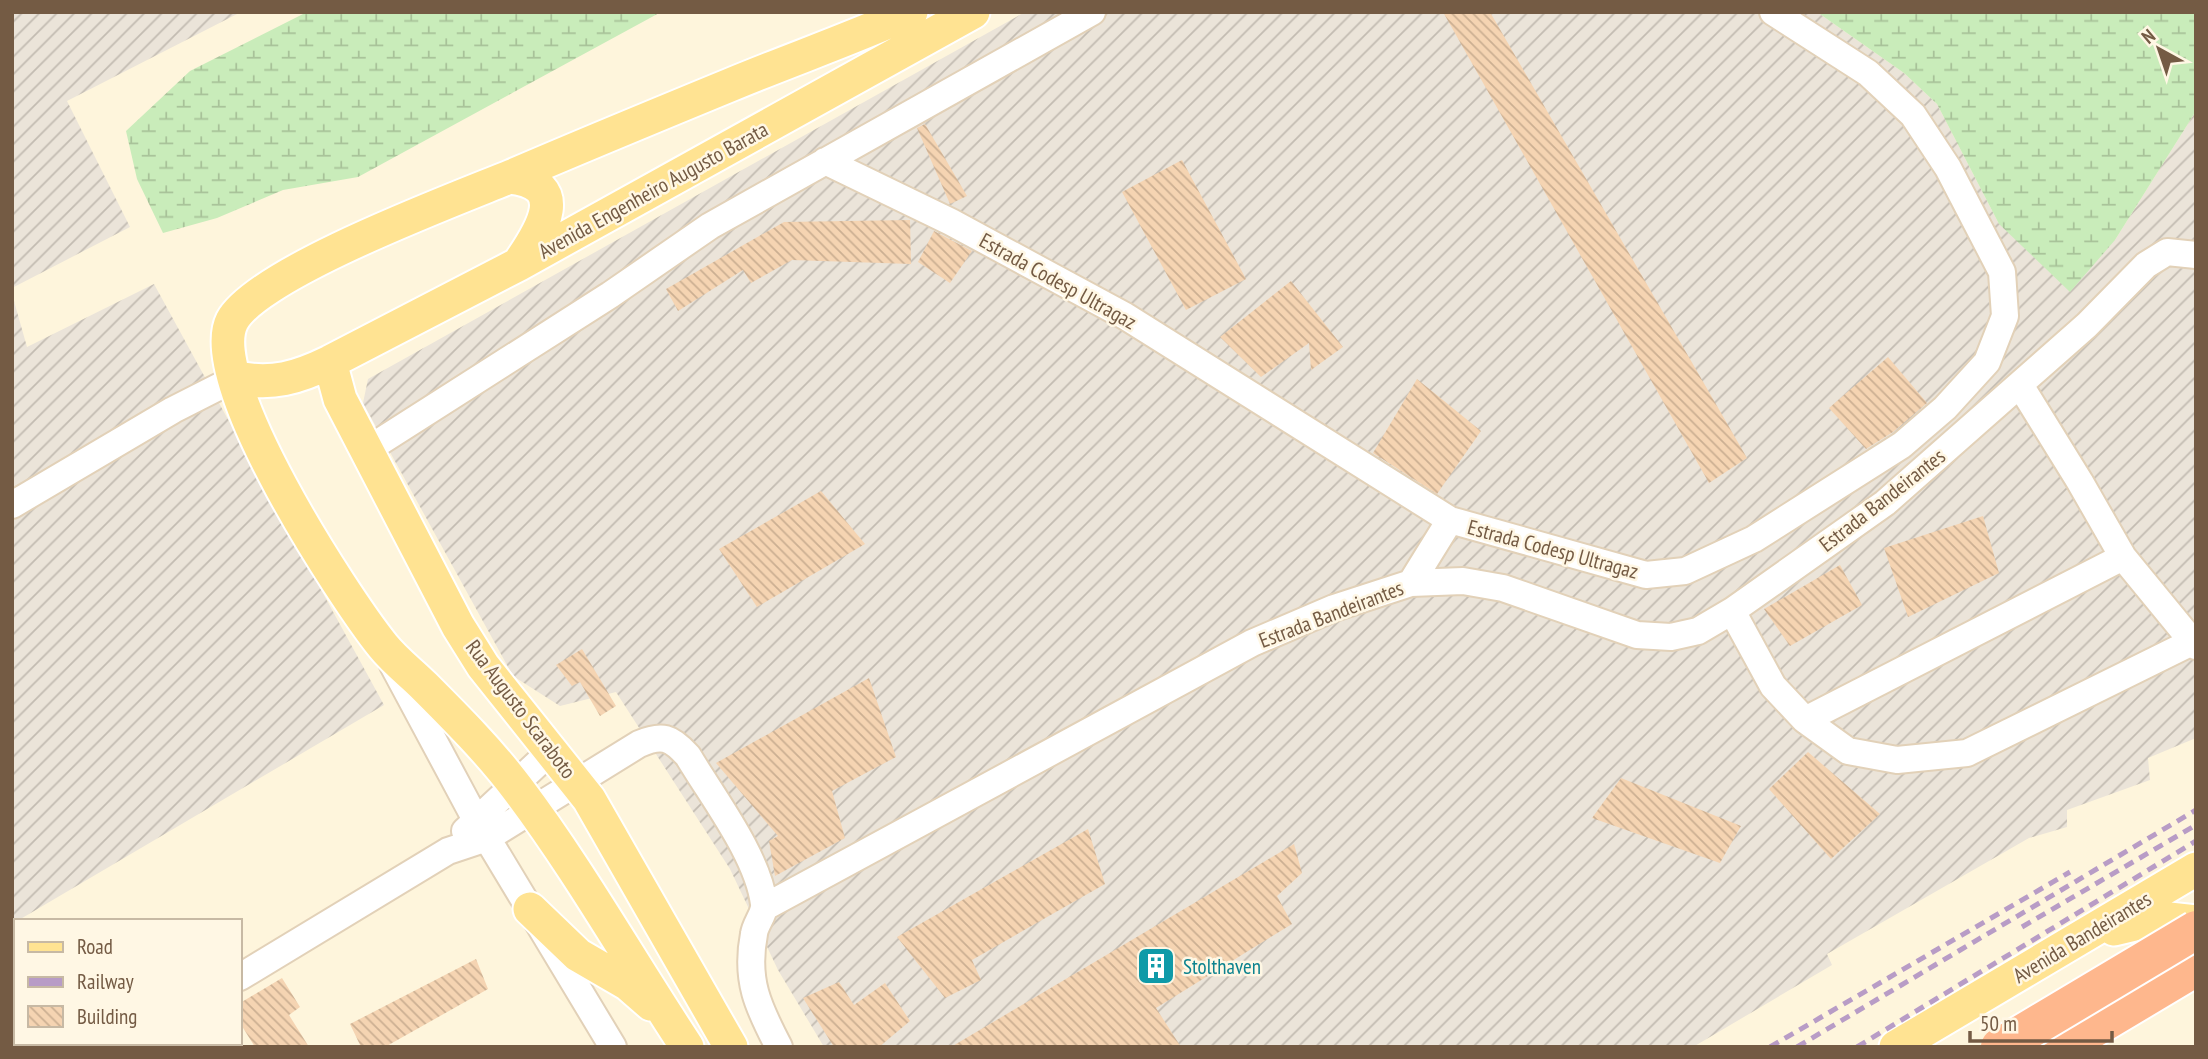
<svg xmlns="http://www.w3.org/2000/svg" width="2208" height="1059" font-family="'PT Sans Narrow',sans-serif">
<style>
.industrial{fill:url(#industrial-furrows)}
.wetland{fill:url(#wetland-marsh)}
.building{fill:url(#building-back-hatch)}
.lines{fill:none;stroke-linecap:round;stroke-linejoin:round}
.minor-casing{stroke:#e2d1b8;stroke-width:30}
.major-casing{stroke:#fff;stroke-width:37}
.highway-casing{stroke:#fff;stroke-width:42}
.minor{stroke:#fff;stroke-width:26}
.major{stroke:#ffe392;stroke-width:33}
.highway{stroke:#feb78d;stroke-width:38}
.rail{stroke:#b89cc6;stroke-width:5;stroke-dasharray:10 7;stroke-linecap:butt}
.highway-bridge-casing{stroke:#fff;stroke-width:42;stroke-linecap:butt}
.highway-bridge{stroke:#feb78d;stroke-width:38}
.labels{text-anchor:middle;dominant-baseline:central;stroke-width:5;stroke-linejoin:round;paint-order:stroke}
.street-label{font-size:21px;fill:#745b44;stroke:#fff7e4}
.culture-label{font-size:21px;fill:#0d838f;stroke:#fff7e4;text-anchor:start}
</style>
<defs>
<pattern id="industrial-furrows" width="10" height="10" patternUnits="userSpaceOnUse" patternTransform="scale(1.75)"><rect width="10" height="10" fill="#ebe4d9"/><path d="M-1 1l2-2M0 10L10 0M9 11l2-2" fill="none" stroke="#c3bcb2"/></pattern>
<pattern id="wetland-marsh" width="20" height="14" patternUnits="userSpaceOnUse" patternTransform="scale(1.75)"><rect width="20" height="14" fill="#c9ecba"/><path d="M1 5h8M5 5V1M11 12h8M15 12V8" fill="none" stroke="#a8c299"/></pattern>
<pattern id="building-back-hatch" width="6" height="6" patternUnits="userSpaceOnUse" patternTransform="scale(1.75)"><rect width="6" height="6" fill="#f5d4b2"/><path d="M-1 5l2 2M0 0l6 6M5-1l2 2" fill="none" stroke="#cbaf92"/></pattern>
</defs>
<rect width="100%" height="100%" fill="#fef5dc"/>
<path class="industrial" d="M12,12H241L67,101L130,227L12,288Z
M1025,12H1817L1904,73L1937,104L1999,224L2115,240L2196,111V738L2148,758L2150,780L2067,810V827L2029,838L1827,954L1832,965L1693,1047H824L778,970L730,869L616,692L560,706L513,676L363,403L368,379Z
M154,284L384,705L12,924V294L27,347Z"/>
<path class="wetland" d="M307,12H661L358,177L283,190L217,218L163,233L137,179L126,131L190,71Z
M1817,12H2196V111L2115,240L2070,292L1999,224L1937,104L1904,73Z"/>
<path class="building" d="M1443,12H1490L1747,458L1709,483Z
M925,124L967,196L950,204L917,128Z
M1182,160L1246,279L1186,310L1122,192Z
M910,220L911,264L792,260L751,283L743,270L678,311L666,289L784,222Z
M934,231L972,251L950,283L918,262Z
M1291,281L1343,347L1311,370L1309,343L1261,377L1220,337Z
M1888,357L1927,403L1893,432L1866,449L1829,408Z
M1417,379L1481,431L1437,494L1373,453Z
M821,491L865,544L757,607L719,549Z
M1983,516L1999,573L1908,617L1884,548Z
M1840,565L1862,605L1790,646L1764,609Z
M582,649L616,706L600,716L580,682L572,686L556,665Z
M869,678L896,757L832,791L845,838L775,876L769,841L778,836L716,763Z
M1808,752L1880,814L1831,859L1769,789Z
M1621,778L1741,826L1720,863L1592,818Z
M1088,829L1105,884L972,960L981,980L945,998L897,937Z
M1294,844L1302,873L1277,896L1292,924L1156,1008L1181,1047H951Z
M476,959L488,989L385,1047H361L350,1024Z
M282,978L300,1007L289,1015L309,1047H255L240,1023V1003Z
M839,982L854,1005L885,983L910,1021L879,1047H834L803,998Z"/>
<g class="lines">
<defs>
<path id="minor" d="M825,161L951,222L1125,316L1450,520L1646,575L1685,571L1754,539L1902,445L1945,408L1987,362L2005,316L2002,272L1948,168L1913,115L1868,73L1773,12
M2020,385L2080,482L2123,557L2196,646
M367,450L610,295L710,226L1092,12
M12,505L173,410L236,378
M1411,583L1450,520
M1732,611L1773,686L1805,720L2123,557
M393,665L475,818L613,1047
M1805,720L1848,751L1897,760L1967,753L2192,642
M465,831L552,750
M765,907L1252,643L1334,608L1411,583L1463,581L1503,588L1637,635L1671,637L1698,631L1732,611L1885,503L2087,325L2146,265L2167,252L2196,255
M240,977L448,851L487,838L639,744C662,734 671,737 688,756C713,798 758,856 764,904C765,914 755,924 754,934C745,980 758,1007 779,1047
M125,1047L131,1043"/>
<path id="major" d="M510,177C571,184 542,230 520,262
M330,362L340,399L458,626L483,666L589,799L731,1047
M236,378C273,385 297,378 330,362L519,264L973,12
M530,909L578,955L628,984L651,1004
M2114,929L2160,918L2196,922
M687,1047C630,961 579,870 517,788C490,752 456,718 424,686C411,673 395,661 383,646C343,596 202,380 232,321C257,273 456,199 512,176C584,145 657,115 730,85C790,60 851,39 911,12
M1896,1047L2196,869"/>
<path id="highway" d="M2062,1047L2196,967"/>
</defs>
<use href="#minor" class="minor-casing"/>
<use href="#major" class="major-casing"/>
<use href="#highway" class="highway-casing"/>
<use href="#minor" class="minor"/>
<use href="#major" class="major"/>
<use href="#highway" class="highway"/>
<path class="rail" d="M2022,927L2196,825
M1770,1047L2070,872
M1797,1047L2196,810
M1857,1047L2196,841"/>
<defs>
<path id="highway-bridge" d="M2000,1047L2196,930"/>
</defs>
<use href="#highway-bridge" class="highway-bridge-casing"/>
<use href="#highway-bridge" class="highway-bridge"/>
</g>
<defs>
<symbol id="building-square" viewBox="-11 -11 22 22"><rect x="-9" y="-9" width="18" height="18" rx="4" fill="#0f9aa8" stroke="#fff7e4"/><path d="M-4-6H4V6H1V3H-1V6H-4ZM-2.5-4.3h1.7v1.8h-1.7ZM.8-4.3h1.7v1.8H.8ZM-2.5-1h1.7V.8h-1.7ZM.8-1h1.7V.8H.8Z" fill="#fff"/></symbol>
</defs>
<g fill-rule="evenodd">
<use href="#building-square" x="1134" y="944" width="44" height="44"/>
</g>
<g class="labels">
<g class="street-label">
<text transform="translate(653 190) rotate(-29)">Avenida Engenheiro Augusto Barata</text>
<text transform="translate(1058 281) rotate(29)">Estrada Codesp Ultragaz</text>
<text transform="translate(1882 500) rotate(-38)">Estrada Bandeirantes</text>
<text transform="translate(1553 549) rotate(15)">Estrada Codesp Ultragaz</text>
<text transform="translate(1331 614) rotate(-21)">Estrada Bandeirantes</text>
<text transform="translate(521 709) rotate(53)">Rua Augusto Scaraboto</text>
<text transform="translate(2082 937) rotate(-31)">Avenida Bandeirantes</text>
</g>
<g class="culture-label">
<text x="1183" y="966">Stolthaven</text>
</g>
</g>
<rect width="2208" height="1059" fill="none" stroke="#745b44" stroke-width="28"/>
<rect x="14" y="919" width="228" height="126" fill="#fff7e4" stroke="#c7b9a4" stroke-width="2"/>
<rect x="28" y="942" width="35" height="10" fill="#ffe392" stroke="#c7b9a4" stroke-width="2"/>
<text x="77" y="954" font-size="21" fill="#745b44">Road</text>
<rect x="28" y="977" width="35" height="10" fill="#b89cc6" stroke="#c7b9a4" stroke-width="2"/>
<text x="77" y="989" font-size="21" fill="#745b44">Railway</text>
<rect x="28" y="1006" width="35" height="21" fill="url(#building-back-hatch)" stroke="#c7b9a4" stroke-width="2"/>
<text x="77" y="1024" font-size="21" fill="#745b44">Building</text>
<g transform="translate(2159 49) rotate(320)" stroke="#fff7e4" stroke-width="5" paint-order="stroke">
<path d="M0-5L12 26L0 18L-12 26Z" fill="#745b44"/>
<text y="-10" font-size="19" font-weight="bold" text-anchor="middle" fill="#745b44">N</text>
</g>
<path d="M1970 1031v10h142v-10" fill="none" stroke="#745b44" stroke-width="3.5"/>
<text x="1980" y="1031" font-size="21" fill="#745b44" stroke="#fff7e4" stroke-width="5" paint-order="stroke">50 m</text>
</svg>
